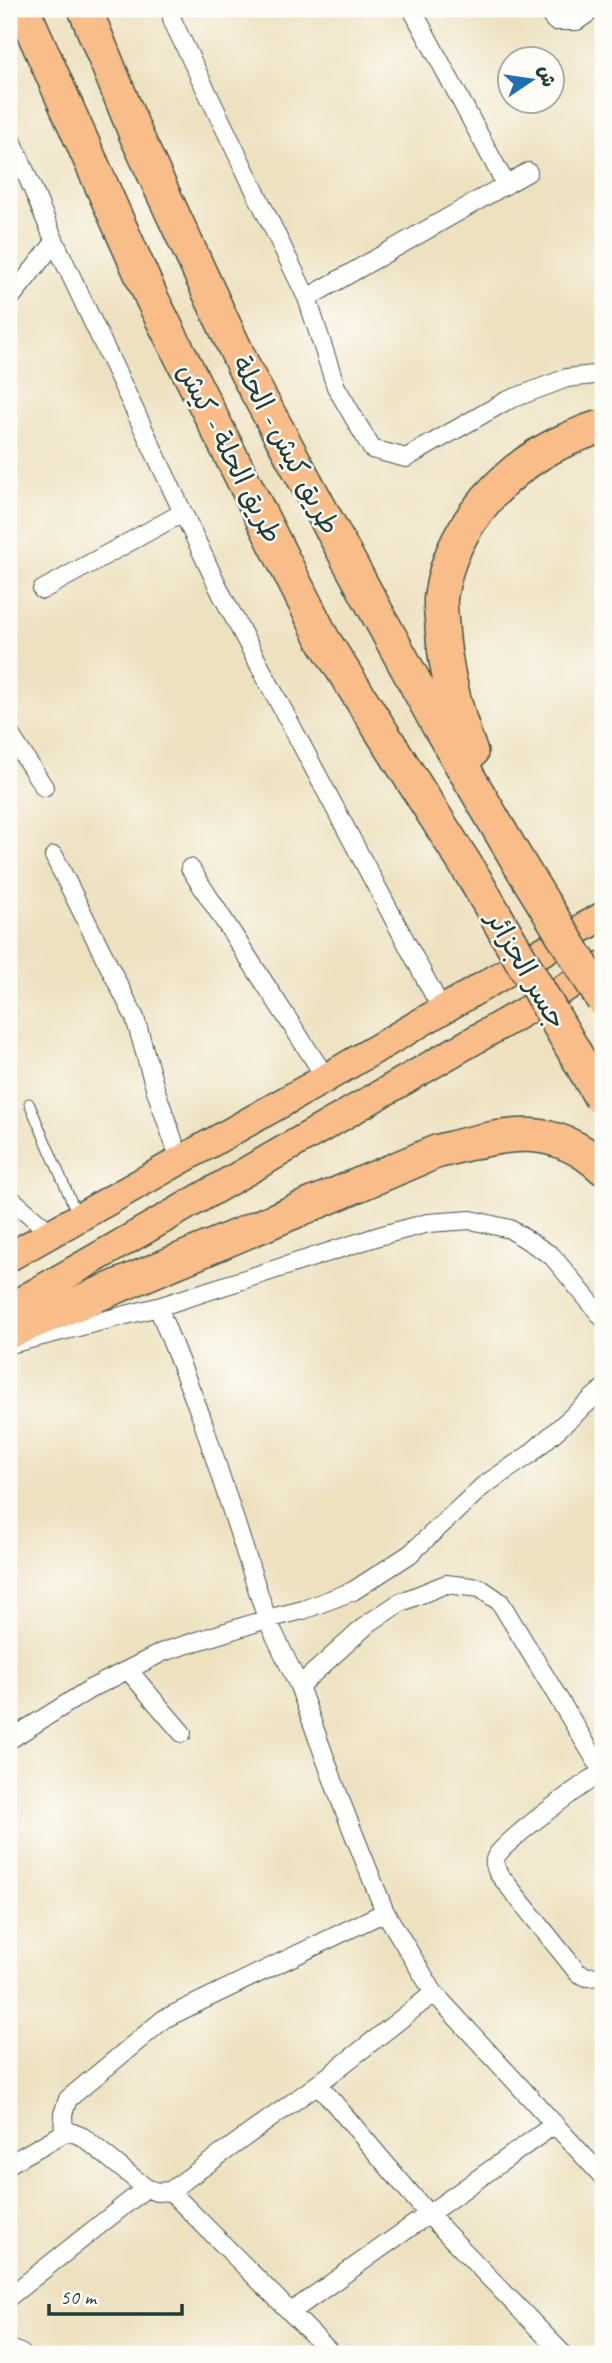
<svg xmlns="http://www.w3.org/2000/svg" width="612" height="2363" font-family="Caveat,'Playpen Sans Arabic',sans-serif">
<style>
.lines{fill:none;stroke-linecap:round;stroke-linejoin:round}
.lane-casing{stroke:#3e5649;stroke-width:11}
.street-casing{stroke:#3e5649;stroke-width:20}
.primary-casing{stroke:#3e5649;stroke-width:31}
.highway-casing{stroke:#3e5649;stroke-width:36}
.lane{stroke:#fff;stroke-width:9}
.street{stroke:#fff;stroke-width:18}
.primary{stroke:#f8bd89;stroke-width:28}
.highway{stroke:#f8bd89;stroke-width:33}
.highway-bridge-casing{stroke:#3e5649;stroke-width:36;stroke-linecap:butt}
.highway-bridge{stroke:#f8bd89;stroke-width:33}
.labels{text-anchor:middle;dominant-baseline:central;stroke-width:5;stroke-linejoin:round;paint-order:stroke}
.street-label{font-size:28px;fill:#1f3d34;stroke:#fdfcf7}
</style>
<rect width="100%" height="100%" fill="#fdfcf7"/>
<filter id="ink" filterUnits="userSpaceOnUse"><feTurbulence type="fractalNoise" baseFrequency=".0143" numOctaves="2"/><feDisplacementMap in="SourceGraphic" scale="14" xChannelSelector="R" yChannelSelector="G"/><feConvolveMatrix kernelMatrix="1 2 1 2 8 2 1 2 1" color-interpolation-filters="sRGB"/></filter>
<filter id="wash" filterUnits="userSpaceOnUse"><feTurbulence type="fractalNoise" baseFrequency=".00686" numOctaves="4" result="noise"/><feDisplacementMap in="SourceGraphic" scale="28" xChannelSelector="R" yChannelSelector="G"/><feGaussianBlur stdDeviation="1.57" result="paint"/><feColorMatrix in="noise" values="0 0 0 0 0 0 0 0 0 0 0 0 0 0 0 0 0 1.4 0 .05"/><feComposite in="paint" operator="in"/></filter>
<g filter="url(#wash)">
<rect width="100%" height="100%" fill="#eee1c0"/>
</g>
<g filter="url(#ink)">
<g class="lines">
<defs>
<path id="lane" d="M29,1103L77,1214"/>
<path id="street" d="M170,9L173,22L307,298L336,387L372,449L406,458L506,401L567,378L603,374
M412,9L506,185
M545,9L555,21H577L594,9
M9,133L55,242L221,593L442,1010
M307,298L528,172
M9,300L55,242
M42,590L182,513
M9,733L44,787
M54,856L135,1018L155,1088L180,1160
M190,868L326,1078
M9,1197L51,1233
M158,1307L201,1416L267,1619L299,1686L341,1802L385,1912L434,1993L603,2177
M14,1343L158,1307L379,1236L428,1223L471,1220L510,1229L552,1256L603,1318
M128,1670L182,1733
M299,1686L369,1623L399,1603L446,1584L480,1588L500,1602L603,1772
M9,1740L90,1689L163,1652L267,1619L303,1610L353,1591L410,1554L483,1486L529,1455L603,1389
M603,1772C586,1781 503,1842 496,1857C493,1862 496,1868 498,1873L578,1973L587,1977L603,1976
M318,2084L428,2214L563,2354
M64,2133L63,2114L68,2099L164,2019L385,1912
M9,2164L64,2133L71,2132L83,2137L146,2188L157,2192L170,2191L318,2084L434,1993
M170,2191L332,2354
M9,2297L146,2188
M291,2312L555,2124
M9,2348L22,2354"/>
<path id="primary" d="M9,1257L326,1078L603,916
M9,1308L603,966"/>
<path id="highway" d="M23,9L153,301L323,639L474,878
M85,9L136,135L246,372L438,725L520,865
M471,753C456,712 445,671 442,627C442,617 439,605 441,595C451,525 508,463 573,437C583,433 593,428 603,427
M9,1332L436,1152C499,1136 549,1118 603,1168"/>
</defs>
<use href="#lane" class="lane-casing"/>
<use href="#street" class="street-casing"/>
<use href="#primary" class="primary-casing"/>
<use href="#highway" class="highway-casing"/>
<use href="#lane" class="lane"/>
<use href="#street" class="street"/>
<use href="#primary" class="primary"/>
<use href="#highway" class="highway"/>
<defs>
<path id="highway-bridge" d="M520,865L603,1000
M474,878L601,1098"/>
</defs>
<use href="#highway-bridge" class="highway-bridge-casing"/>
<use href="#highway-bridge" class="highway-bridge"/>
</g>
</g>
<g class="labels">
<g class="street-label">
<text transform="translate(286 445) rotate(62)">طريق كيش - الحلة</text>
<text transform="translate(230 453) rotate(63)">طريق الحلة - كيش</text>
<text transform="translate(527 970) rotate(60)">جسر الجزائر</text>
</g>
</g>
<rect width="612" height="2363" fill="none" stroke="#fdfcf7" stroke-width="35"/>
<g transform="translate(531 80) rotate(77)"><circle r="33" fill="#fdfcf7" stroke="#a4b0a9" stroke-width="2"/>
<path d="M0-5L12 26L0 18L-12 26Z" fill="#1f6fb2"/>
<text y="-10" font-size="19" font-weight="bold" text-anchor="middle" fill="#1f3d34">ش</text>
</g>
<path d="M49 2304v10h133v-10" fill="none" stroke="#1f3d34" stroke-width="3.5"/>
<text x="60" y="2304" font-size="21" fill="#1f3d34" stroke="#fdfcf7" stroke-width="5" paint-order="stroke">50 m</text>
</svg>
